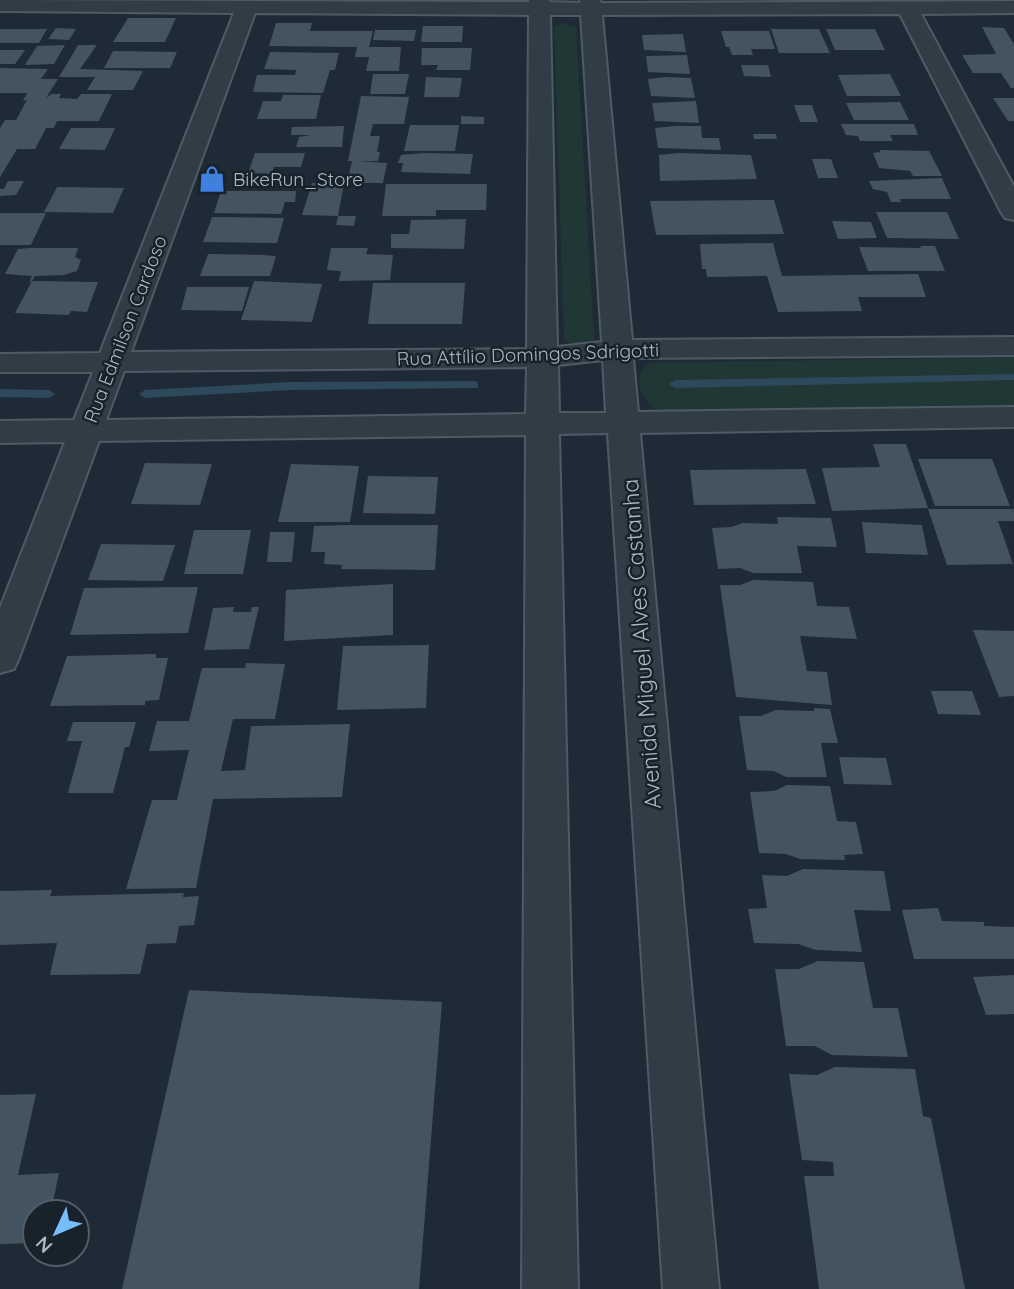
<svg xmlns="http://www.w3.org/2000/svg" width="1014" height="1289" font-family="Quicksand,sans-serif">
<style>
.green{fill:#203736}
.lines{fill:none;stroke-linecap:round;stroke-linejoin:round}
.stream{fill:#2e485c;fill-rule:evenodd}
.building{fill:#435360}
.minor-casing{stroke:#4e5b65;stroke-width:4}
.minor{fill:#313d46;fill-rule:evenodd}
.labels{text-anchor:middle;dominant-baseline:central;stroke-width:5;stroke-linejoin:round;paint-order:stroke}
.far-poi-label{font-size:19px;fill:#aab8c4;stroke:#17222a;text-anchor:start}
.far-street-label{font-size:19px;fill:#aab8c4;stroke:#17222a}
.street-label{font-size:23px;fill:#aab8c4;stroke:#17222a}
</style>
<rect width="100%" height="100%" fill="#1e2b36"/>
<path class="green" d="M562,23L576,27L594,339L591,344L575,346L564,339L554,27Z
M1014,357V407L661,412C642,405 629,375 650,363Z"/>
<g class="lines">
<path class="stream" d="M1014,374V380L675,388L669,384L675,380Z
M474,381L478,382V388L291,390L145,398L139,394L145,390L291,382Z
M0,389L49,390L55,394L49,398L0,397Z"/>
</g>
<path class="building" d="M128,18H176L165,42H113Z
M276,23H312L310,31H373L369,47H401L399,71H366L369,57H355L357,47L269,46Z
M423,26H463L462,42H421Z
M982,27L1004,28L1014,44V88H1011L1001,73H973L962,55L996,54Z
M56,28L76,29L69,40L48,39Z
M0,29H47L39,43H0Z
M771,29H819L830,53H779Z
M826,29H875L885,50H835Z
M375,30H416L414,41L373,40Z
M721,31H769L775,49H751L753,55H732L729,47H726Z
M683,34L686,52L644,50L642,35Z
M65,45L54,64L25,65L37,46Z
M78,45H97L80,69L143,71L133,90H87L95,77H59Z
M422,48H472L470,70H436L438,65H421Z
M0,50H25L15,64H0Z
M113,51L177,52L170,68H104Z
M270,52L339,53L335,70H330L323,93L253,92L257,75H295L296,70L264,69Z
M687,55L690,74L648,72L646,56Z
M741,65H768L771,77L744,76Z
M0,68L48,69L41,79H58L46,98L51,94H61L59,98L77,99L81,94H112L99,121H57L54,128H46L35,149H17L0,177V128L5,120H16L27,100L23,101L27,93H0Z
M373,74H409L405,94H370Z
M890,74L901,96H847L838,75Z
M426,77L462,78L459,97H424Z
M666,77L691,78L695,98L651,96L648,79Z
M283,95H321L316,119H257L263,101H281Z
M361,96L409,97L404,124H373L370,136H380L377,152H380L378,161H358L387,163L383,183H347L352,161H348Z
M993,98H1014V121H1008Z
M696,101L699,123L655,121L652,103Z
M900,102L909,120H854L846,103Z
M794,105H812L818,122H800Z
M461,116L484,117V124H461Z
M841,124H914L918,135H890L893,141H860L858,136L846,135Z
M410,125H459L455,151H404Z
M344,126L342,147H296L299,137L311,135H291L292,127Z
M675,126H701L702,138H719L721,150L658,148L655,128Z
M71,128H115L105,150L59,149Z
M753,134H776L777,139H754Z
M880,150L929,151L942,176H913L910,171L879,168L873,153L880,152Z
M255,153H305L301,167H274L272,174L248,173Z
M424,153L473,154L470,174L401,172L403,163H398L401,155Z
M679,153L751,155L757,179L660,181L659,155Z
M812,159H831L838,178H818Z
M942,178L951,199H900L901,202H891L887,192L873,189L869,181Z
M8,181H24L16,195L0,196V189H4Z
M312,183H344L338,216L302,215Z
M386,184H487L486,210H436V216H382Z
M57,187L124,188L113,213L44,212Z
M221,191H296L295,202H285L281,214L214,213Z
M774,200L784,234L656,235L650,201Z
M876,212H947L959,239L887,238Z
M0,213H46L31,245H0Z
M338,216H356L354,226L336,225Z
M212,217L284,218L277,243L203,242Z
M466,219L464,249L391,248V234H409L411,220Z
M832,221L871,222L877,238L838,239Z
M773,243L782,276L918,274L926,297H858L862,311L778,312L767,276L707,277L706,269H702L700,244Z
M920,246H935L945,271H868L859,247L921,248Z
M30,248H78L75,257L81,260L77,271L64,275L35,276L32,281L98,282L87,312L71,311L69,315L15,313L32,281L29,283L32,276L5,274L18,249Z
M331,248H368L366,254L393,255L390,280L339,281L341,271L327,270Z
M208,254L263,255L276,256L270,276H200Z
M254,281L322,284L312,322L241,320Z
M373,283H465L462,324H368Z
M187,287H249L242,311L181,310Z
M873,444H906L928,508L832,511L822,468L880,467Z
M918,459H992L1010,506H935Z
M145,463L212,464L200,505L131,504Z
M291,464L359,466L350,522H278Z
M806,469L816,504L694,505L690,470Z
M368,476L438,477L435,514L363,513Z
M928,509H1014V521H998L1013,564L947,565Z
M777,517L831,518L837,547L797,546L802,573H753L740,568L718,569L712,528L731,527L743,523L778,524Z
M862,522L922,525L928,555L866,553Z
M348,525H438L435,570L341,569L342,565L324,564L325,552H311L314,526Z
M194,530H251L243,574H184Z
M270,532H295L292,562H267Z
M101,544L175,545L163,581L88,580Z
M753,580L813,582L817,606L849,607L857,639L800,636L807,671L827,672L832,705L736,697L720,585H740Z
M393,584V635L284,641L286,590Z
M198,587L188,633L70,635L84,588Z
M234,607L233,612H251L252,607H259L249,649L204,650L213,608Z
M973,630L1014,631V696L999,697Z
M429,645L426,708L337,710L343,646Z
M156,654V658H168L159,700L145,701V705L50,706L67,656Z
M246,663L285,664L275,719H233L221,771L245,770L251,726L350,724L342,797L213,799L196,888L126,889L152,800H177L189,750L149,751L157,721H189L202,668H245Z
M931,691H972L981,715L938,714Z
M814,708L830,709L838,743H821L827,777H786L774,771L747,770L739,716H761L776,710L814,711Z
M73,722H136L129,747H125L113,793H68L82,741H67Z
M839,757L886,758L892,785L844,784Z
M787,785L830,786L837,821L856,822L863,854L844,855L845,860L800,859L786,854L759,853L750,792L774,791Z
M803,869L884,871L891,911L854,910L862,952L816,950L798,944L754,943L748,909L767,908L762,875L787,876Z
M52,890L50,896L184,893L183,897L199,896L194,925L179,926L176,943L147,944L140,974L50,975L57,943L0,945V891Z
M938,908L942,921L984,922V926L1014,927V959H914L902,910Z
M818,961L864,962L873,1008H898L908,1057L832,1055L815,1046H786L775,969H799Z
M1014,975V1014L986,1015L973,977Z
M189,990L442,1002L419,1289H122Z
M835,1067L915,1069L923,1116L931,1118L965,1289H819L804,1176H834L833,1162L802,1160L789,1074L817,1075Z
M36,1094L18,1175L59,1173L51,1212H35V1243L0,1244V1095Z"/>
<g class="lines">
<defs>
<path id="minor" d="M0,0L529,2V0H549V2L580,3V0H600L601,3L1014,1V13L921,14L1014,187V220L1005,218L1001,212L900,14L602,15L632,340L1014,337V355L633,358L638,412L1014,407V427L640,433L719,1289H663L608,433L559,434L578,1289H522L526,435L99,441L19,658L14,669L0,673V608L65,442L0,443V421L74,420L93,372H0V354L100,353L234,13L0,11ZM255,13L529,15L527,349L131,352ZM550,15H581L602,342L557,347ZM603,360L606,413H559L558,365ZM527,367L526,414L106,420L124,371Z"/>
</defs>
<use href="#minor" class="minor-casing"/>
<use href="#minor" class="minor"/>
</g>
<defs>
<symbol id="shop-bare" viewBox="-9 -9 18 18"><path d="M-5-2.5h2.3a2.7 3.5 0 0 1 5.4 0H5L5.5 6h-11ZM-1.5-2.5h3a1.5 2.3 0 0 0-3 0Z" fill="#3f7fe0" stroke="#17222a" stroke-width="2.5" paint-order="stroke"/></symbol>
</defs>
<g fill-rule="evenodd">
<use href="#shop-bare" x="193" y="160" width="38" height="38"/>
</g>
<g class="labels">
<g class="far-poi-label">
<text x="233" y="179">BikeRun_Store</text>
</g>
<g class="far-street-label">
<text transform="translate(125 329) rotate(-69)">Rua Edmilson Cardoso</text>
<text transform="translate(528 354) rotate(-2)">Rua Attílio Domingos Sdrigotti</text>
</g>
<g class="street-label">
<text transform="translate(641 644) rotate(-94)">Avenida Miguel Alves Castanha</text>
</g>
</g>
<g transform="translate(56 1233) rotate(226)"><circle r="33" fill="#17222a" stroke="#525e68" stroke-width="2"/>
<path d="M0-5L12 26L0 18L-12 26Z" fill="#77bdfc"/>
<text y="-10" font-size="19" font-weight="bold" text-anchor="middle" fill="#aab8c4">N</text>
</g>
</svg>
